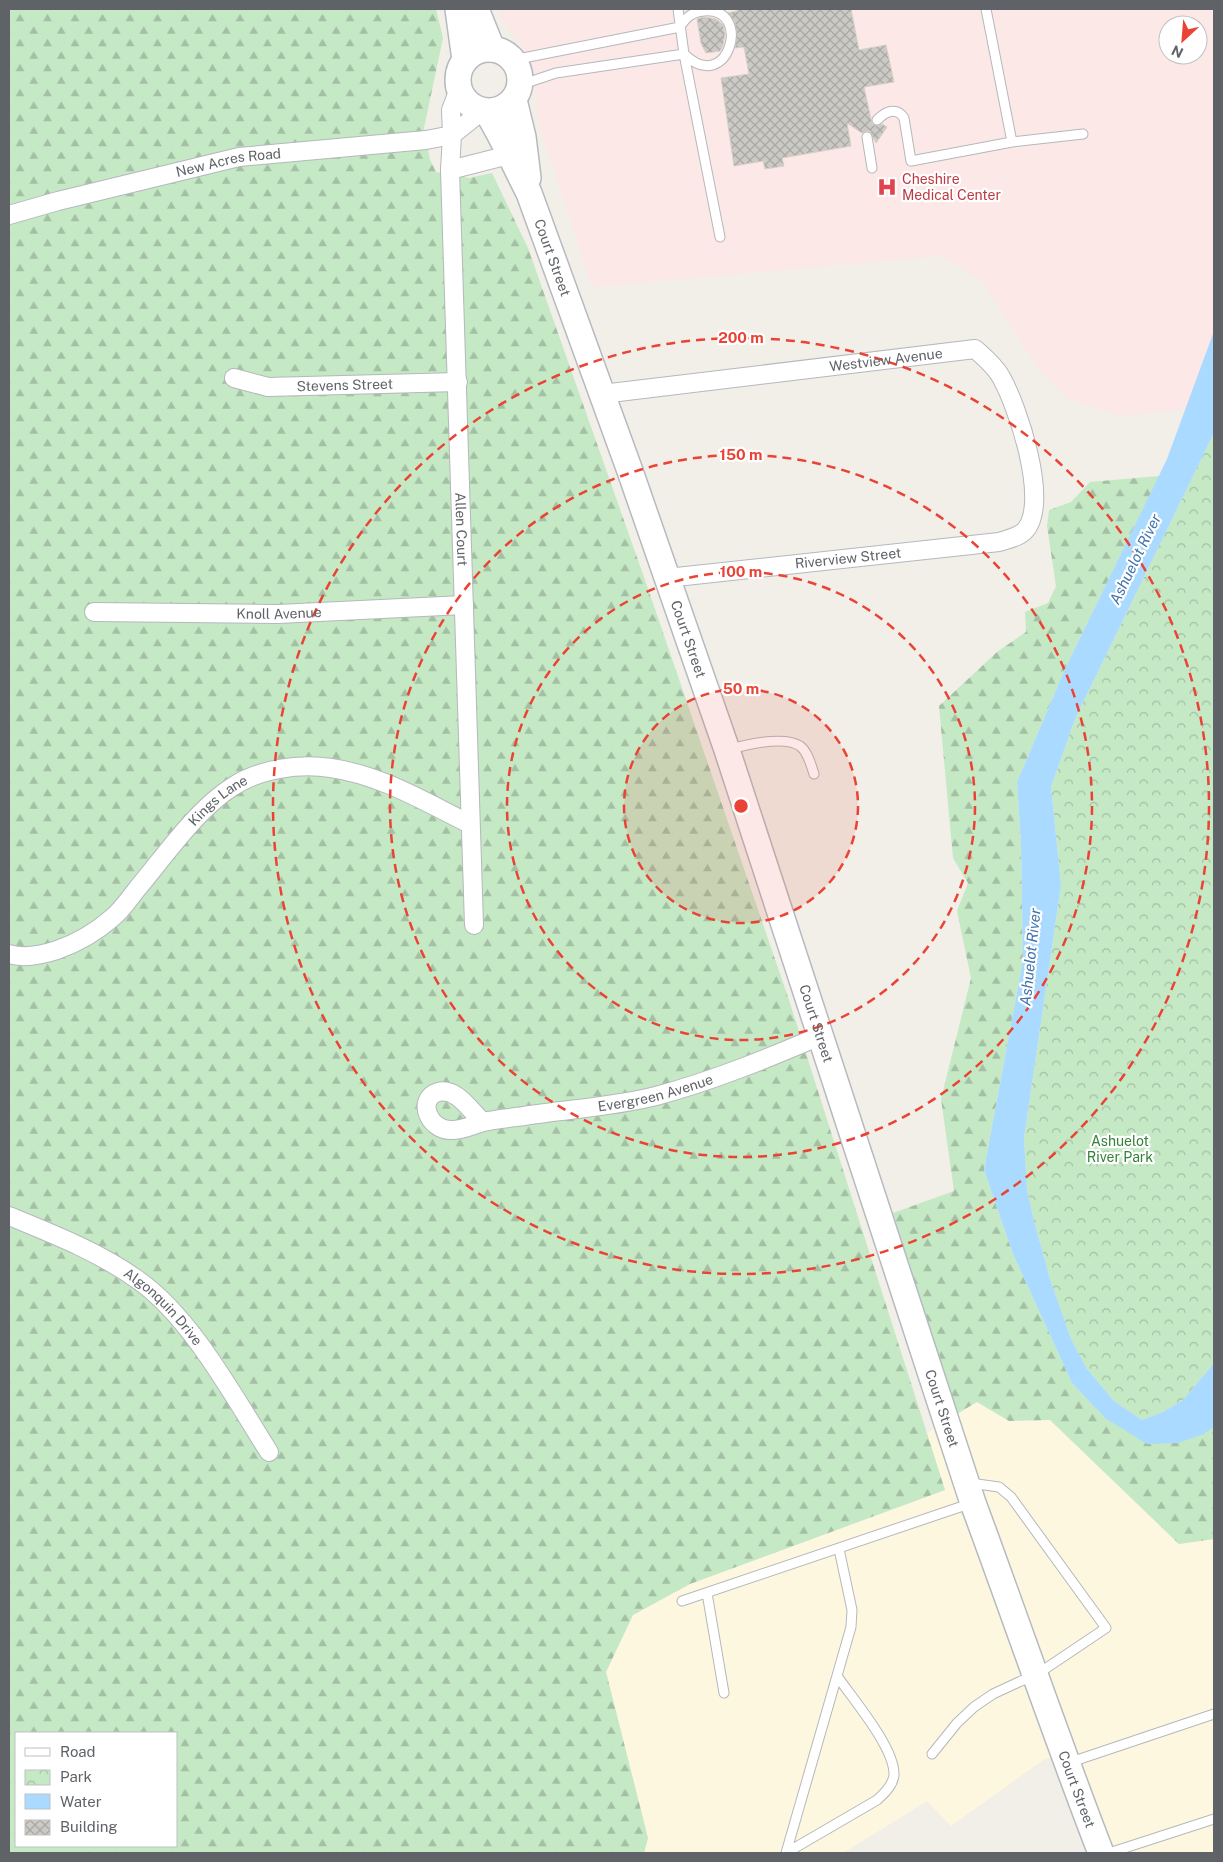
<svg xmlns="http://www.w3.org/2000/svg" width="1223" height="1862" font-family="'Public Sans',sans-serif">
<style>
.commercial{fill:#fef7e0}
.medical{fill:#fce8e6;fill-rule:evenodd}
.forest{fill:url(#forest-firs);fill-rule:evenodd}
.park{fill:url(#park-crowns)}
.water{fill:#aadaff}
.building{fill:url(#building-cross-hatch);stroke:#d6d1c6}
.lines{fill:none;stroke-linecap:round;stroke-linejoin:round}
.service-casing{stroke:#b5b8bc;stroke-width:11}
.minor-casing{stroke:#b5b8bc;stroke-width:20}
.secondary-casing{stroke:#b6babf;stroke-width:28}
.service{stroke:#fff;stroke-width:9}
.minor{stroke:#fff;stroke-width:18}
.secondary{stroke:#fff;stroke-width:25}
.ring{fill:none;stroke:#ea4335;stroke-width:2.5;stroke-dasharray:9 6}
.labels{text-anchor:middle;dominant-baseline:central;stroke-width:4.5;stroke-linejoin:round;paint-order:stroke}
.street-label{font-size:14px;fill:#5f6368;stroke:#fff}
.health-label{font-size:14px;fill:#be3a42;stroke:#fff;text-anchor:start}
.park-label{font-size:14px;fill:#348238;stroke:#fff}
.water-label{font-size:15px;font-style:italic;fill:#4174aa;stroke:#fff}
.centre{fill:#ea4335;stroke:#fff;stroke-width:2.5}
.ring-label{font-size:15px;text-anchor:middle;font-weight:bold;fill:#ea4335;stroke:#fff;stroke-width:4.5;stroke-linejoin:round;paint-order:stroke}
</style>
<defs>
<pattern id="forest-firs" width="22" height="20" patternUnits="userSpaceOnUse" patternTransform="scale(1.25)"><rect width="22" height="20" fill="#c5e8c5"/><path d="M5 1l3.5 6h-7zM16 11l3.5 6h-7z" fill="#a3c0a4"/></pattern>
<pattern id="park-crowns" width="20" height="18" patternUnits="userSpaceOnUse" patternTransform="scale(1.25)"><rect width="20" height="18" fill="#c5e8c5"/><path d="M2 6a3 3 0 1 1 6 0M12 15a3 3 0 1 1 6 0" fill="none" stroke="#a3c0a4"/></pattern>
<pattern id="building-cross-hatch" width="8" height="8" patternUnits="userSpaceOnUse" patternTransform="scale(1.25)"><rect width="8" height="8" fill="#cccac5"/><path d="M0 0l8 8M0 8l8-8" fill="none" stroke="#a9a8a4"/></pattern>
</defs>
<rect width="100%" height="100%" fill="#f1efe8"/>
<path class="commercial" d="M977,1402L1009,1421L1050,1420L1179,1544L1214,1539V1853H1109L1072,1751L1043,1760L951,1826L927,1801L843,1853H644L648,1838L606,1672L633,1615L690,1584L945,1490L927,1433Z"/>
<path class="medical" d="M500,9H1214V331L1186,409L1120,416L1071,400L1039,370L982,281L942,256L592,287L537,118V101L531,67L518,39L504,24ZM1168,25H1198V55H1168Z"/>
<path class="forest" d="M9,9H436L443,38L424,128L430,160L436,172L469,178L492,173L528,248L645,580L788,997L945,1490L690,1584L633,1615L606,1672L648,1838L644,1853H9ZM16,1733H176V1846H16Z
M1159,476L1065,669L1017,782L1021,843L1023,960L984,1170L1013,1254L1072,1383L1105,1418L1204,1434L1214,1427V1539L1179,1544L1050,1420L1009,1421L977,1402L955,1415L893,1213L954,1191L941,1099L971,978L957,911L968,883L953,858L939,706L997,652L1026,632L1025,612L1048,603L1056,586L1047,526L1049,510L1071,502L1090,482Z"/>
<path class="park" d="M1214,433V1363L1183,1400L1165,1411L1142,1420L1114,1401L1087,1369L1071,1339L1050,1279L1034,1221L1027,1190L1024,1138L1061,885L1051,787L1075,719Z"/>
<path class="water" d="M1214,331V433L1075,719L1051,787L1061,885L1024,1138L1027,1190L1034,1221L1050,1279L1071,1339L1087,1369L1114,1401L1142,1420L1165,1411L1183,1400L1214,1363V1427L1204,1434L1178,1443L1147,1444L1105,1418L1072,1383L1013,1254L984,1170L1023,960L1021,843L1017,782L1065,669L1167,459Z"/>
<path class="building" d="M738,9H851L859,50L886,45L894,82L864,87L872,124L878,126L882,124L887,127L876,143L870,131H866L862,133L847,123L851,146L782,158L784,166L765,169L763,161L734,166L721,78L749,74L744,47L735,48L737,33L734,20L727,13L738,11Z
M704,17L716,19L723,25L725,34L723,45L720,51L706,53L701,43L697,19Z"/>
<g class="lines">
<defs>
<path id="service" d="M678,9L684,54L720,237
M986,9L1012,142
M513,60L680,27C686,17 692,12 704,11C754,7 728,97 684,54L556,73L520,85
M877,120C885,112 896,106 904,118L911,161L1012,142L1083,134
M867,137L872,168
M727,750C745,745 784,735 800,746C808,752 811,765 814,774
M707,1593L724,1693
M682,1601L972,1503
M932,1754L957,1723L974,1707L993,1694L1021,1681L1036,1675L1106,1628L1011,1497L999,1487L970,1483
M1068,1763L1214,1714
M786,1853L851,1627L852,1610L839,1549
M786,1853L877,1800C885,1793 893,1785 894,1775C895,1748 853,1699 837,1676
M1109,1853L1214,1819"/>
<g id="minor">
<path id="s1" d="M459,89L451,110L452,135L450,170L474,925"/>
<path d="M450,170L509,155"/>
<path id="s2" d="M9,215L58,201L239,157L426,140L452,135L482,111"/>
<path id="s3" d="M234,378L268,387L458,382"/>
<path id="s4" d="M602,394L975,349C984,357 995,366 1001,377C1018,407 1048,498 1027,528C1021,537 1008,539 999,542L667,578"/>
<path id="s5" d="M94,612L278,614L464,605"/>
<path id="s6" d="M9,954C25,959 42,955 57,950C77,943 96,932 112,918C122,910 129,899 137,889C164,857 196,810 232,787C259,769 299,763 331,768C381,775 425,802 470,824"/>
<path id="s7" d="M483,1122C471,1112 457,1087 438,1092C416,1099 429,1130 450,1130C461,1131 472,1125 483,1122C496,1119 511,1118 524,1116C568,1109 613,1107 656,1096C712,1081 766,1059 820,1036"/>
<path id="s8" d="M9,1216C53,1234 99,1252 138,1280C191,1317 234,1397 269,1452"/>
</g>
<g id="secondary">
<path d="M458,9L465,60"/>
<path d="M476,9L492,49"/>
<circle cx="489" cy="80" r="31"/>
<path d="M514,100L523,137L528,178"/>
<path id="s9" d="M487,112C503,138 515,166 529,193L630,471L727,750L973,1503C1016,1619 1056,1737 1101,1853"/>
</g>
</defs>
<use href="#service" class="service-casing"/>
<use href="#minor" class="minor-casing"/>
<use href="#secondary" class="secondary-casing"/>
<use href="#service" class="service"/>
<use href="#minor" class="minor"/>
<use href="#secondary" class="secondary"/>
</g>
<circle cx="741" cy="806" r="117" fill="#ea4335" fill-opacity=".12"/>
<g class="ring">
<circle cx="741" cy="806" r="117"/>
<circle cx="741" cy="806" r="234"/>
<circle cx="741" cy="806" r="351"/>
<circle cx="741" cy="806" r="468"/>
</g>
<defs>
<symbol id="hospital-bare" viewBox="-9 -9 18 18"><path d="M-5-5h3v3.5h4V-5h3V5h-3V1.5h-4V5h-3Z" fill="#e0444e" stroke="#fff" stroke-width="2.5" paint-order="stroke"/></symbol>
</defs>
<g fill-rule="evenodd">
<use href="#hospital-bare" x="873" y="173" width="28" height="28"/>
</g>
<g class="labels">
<g class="street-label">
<text stroke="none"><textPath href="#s2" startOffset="226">New Acres Road</textPath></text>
<text stroke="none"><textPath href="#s9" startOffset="160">Court Street</textPath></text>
<text stroke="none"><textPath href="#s4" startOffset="286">Westview Avenue</textPath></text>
<text stroke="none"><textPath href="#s3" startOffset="112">Stevens Street</textPath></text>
<text stroke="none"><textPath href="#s1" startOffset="442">Allen Court</textPath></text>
<text transform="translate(848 558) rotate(-6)">Riverview Street</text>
<text stroke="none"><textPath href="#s5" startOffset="185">Knoll Avenue</textPath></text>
<text stroke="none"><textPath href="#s9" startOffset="565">Court Street</textPath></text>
<text stroke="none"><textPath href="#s6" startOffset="272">Kings Lane</textPath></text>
<text stroke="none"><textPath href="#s9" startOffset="970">Court Street</textPath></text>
<text stroke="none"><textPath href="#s7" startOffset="322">Evergreen Avenue</textPath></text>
<text stroke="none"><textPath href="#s8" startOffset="181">Algonquin Drive</textPath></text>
<text stroke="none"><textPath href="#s9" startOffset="1375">Court Street</textPath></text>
<text stroke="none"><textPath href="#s9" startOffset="1779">Court Street</textPath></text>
</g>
<g class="health-label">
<text x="902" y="179">Cheshire<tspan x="902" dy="16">Medical Center</tspan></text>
</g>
<g class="park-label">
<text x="1120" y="1141">Ashuelot<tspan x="1120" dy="16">River Park</tspan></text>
</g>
<g class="water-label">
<text transform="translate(1135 559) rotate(-64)">Ashuelot River</text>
<text transform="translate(1030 957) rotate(-84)">Ashuelot River</text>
</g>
</g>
<circle cx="741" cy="806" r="8" class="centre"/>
<g class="ring-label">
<text x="741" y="343">200 m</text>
<text x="741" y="460">150 m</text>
<text x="741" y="577">100 m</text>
<text x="741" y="694">50 m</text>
</g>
<rect width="1223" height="1862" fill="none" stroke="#5f6368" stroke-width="20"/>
<rect x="15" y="1732" width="162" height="115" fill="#ffffff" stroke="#bfc1c3"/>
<rect x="25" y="1748" width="25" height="8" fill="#ffffff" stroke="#bfc1c3"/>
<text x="60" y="1757" font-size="15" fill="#5f6368">Road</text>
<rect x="25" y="1770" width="25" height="15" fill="url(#park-crowns)" stroke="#bfc1c3"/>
<text x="60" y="1782" font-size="15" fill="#5f6368">Park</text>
<rect x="25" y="1794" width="25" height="15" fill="#aadaff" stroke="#bfc1c3"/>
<text x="60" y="1807" font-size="15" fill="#5f6368">Water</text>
<rect x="25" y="1820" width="25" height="15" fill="url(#building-cross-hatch)" stroke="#bfc1c3"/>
<text x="60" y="1832" font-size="15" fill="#5f6368">Building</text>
<g transform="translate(1183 40) rotate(206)"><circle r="24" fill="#ffffff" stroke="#bfc1c3"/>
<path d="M0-4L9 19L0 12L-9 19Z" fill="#ea4335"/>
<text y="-8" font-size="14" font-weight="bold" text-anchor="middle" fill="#5f6368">N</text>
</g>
</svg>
